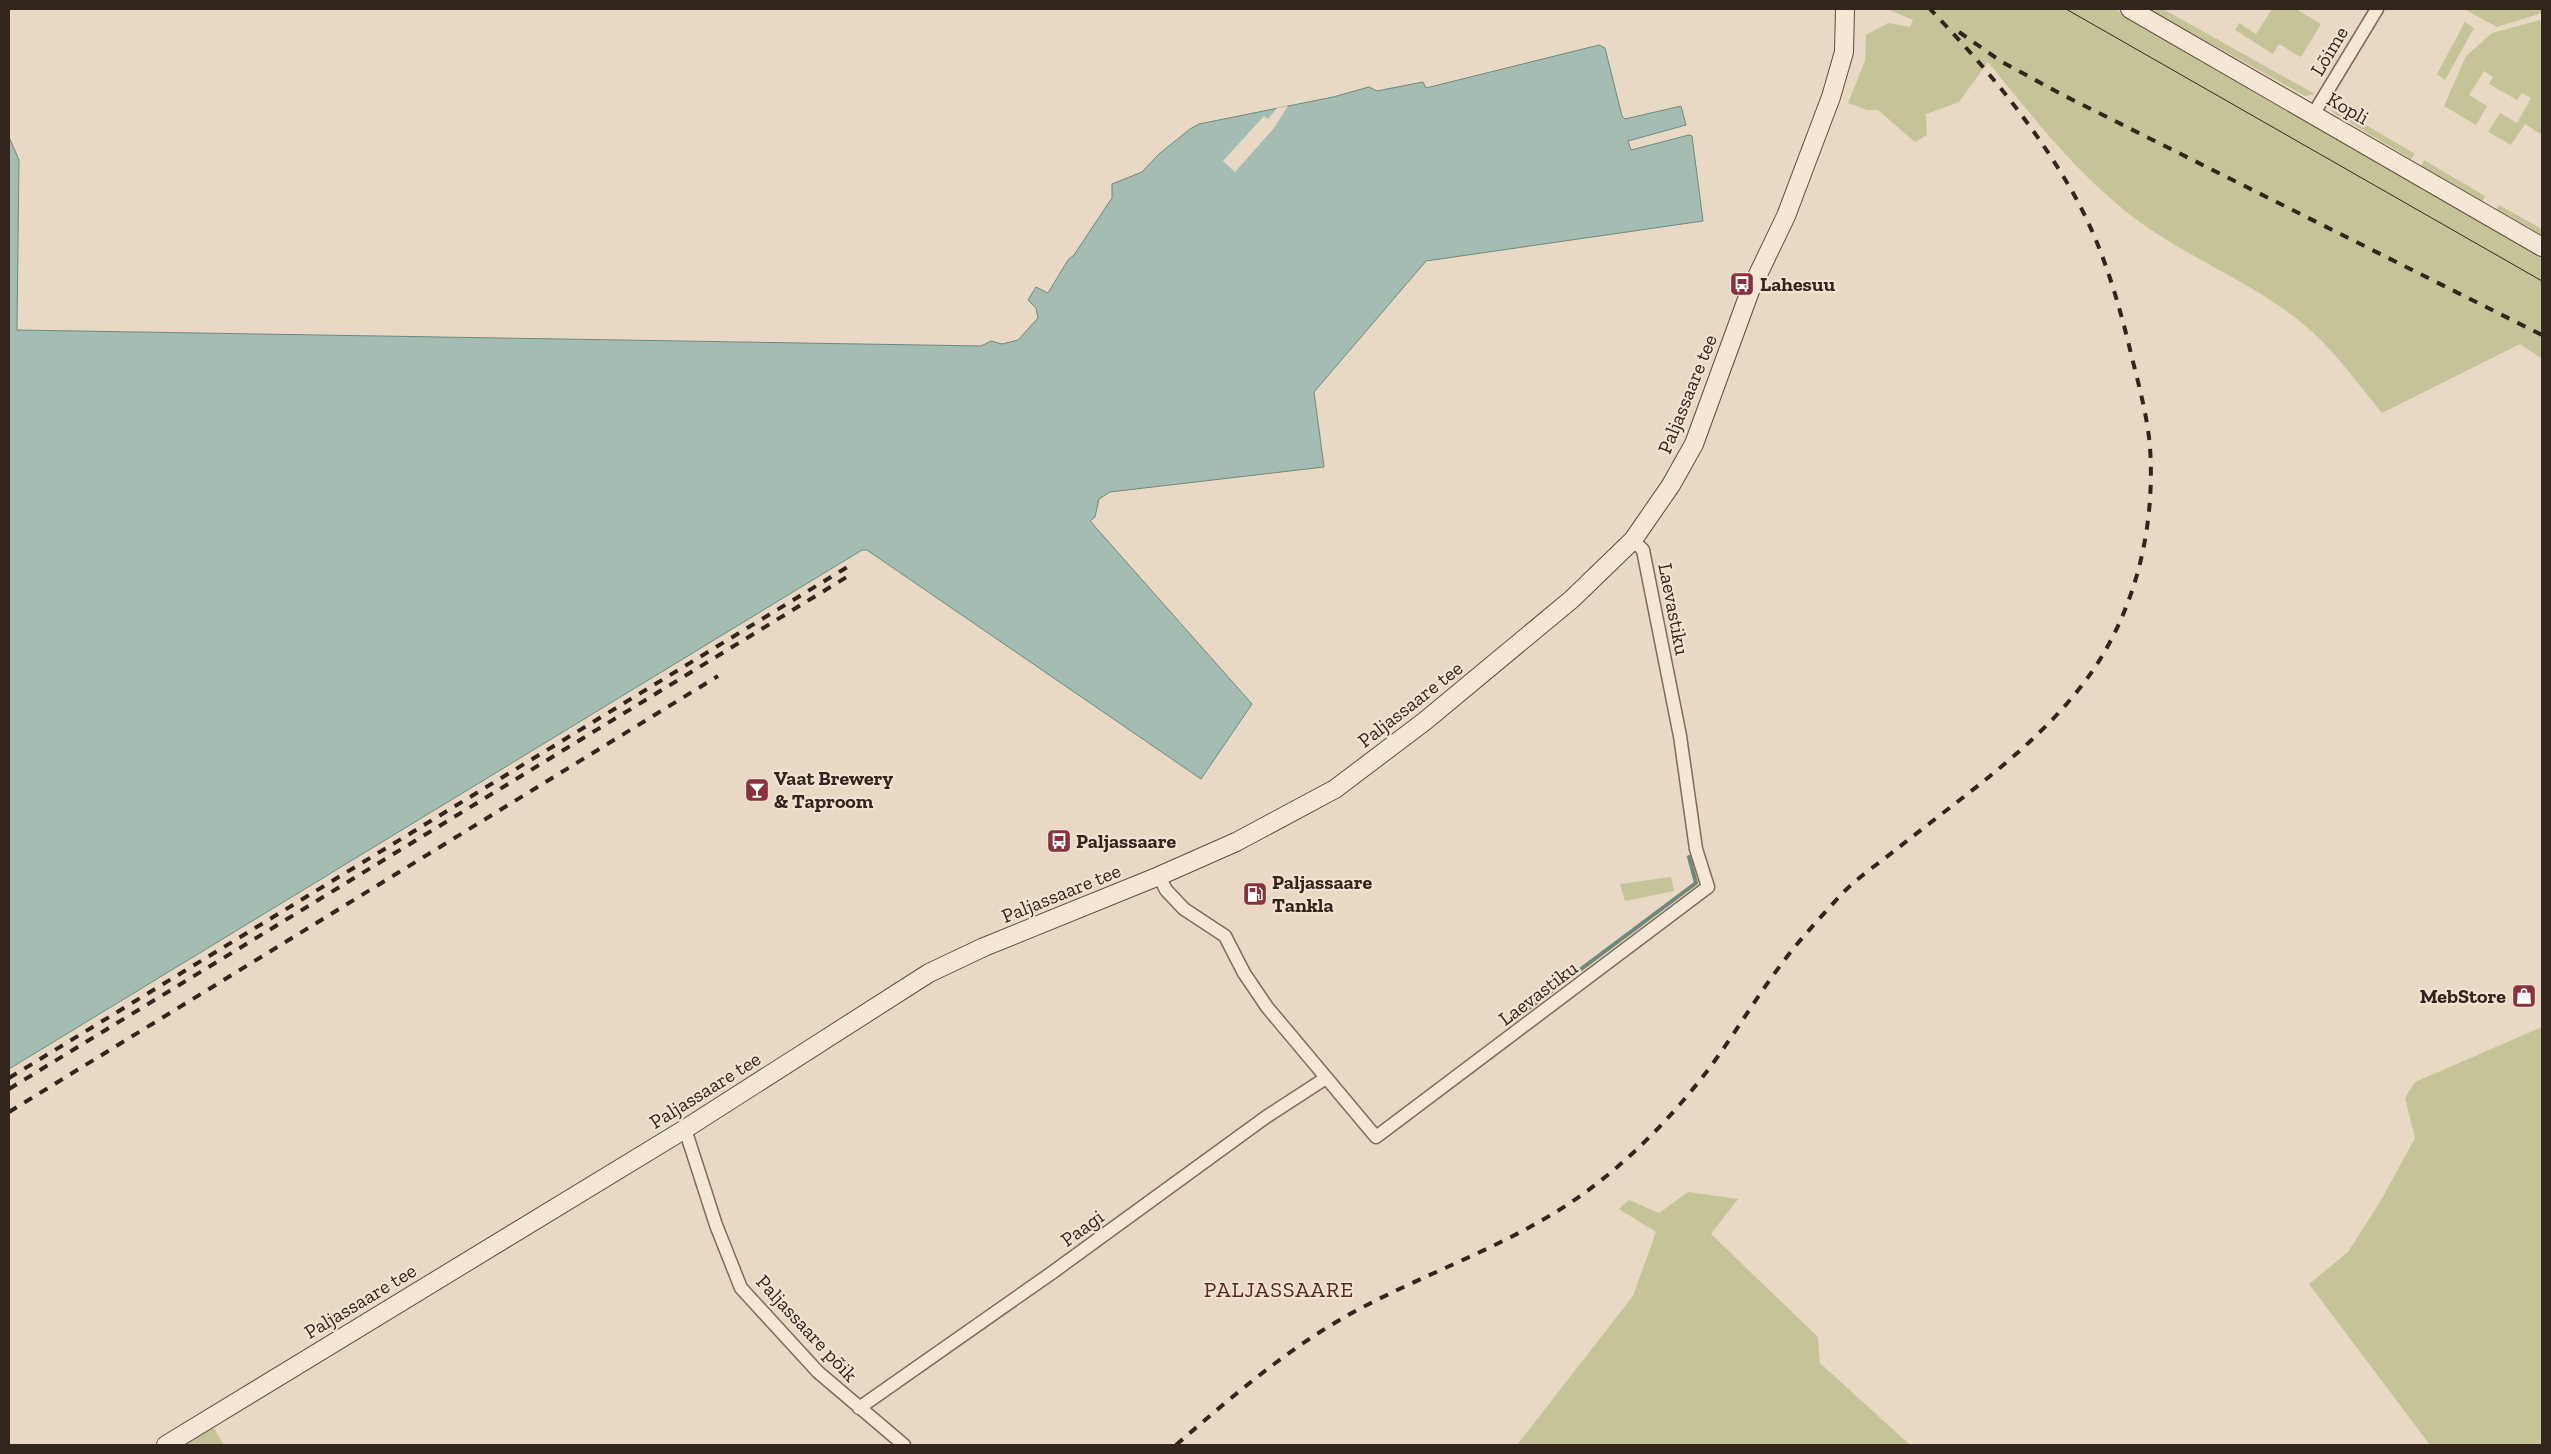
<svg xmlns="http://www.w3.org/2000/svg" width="2551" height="1454" font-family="'Zilla Slab',serif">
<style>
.green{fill:#c5c498}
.water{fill:#a4bcb2;stroke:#6d897e}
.pier{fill:#e9d8c3}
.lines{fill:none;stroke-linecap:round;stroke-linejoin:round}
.stream{stroke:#6d897e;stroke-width:4}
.street-casing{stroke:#816a5c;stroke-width:15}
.secondary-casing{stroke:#624c3f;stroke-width:20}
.street{stroke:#f4e7d5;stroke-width:12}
.secondary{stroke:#f4e7d5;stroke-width:18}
.tram{stroke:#32251e;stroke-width:1}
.rail{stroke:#32251e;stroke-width:4;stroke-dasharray:9 9;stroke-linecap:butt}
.labels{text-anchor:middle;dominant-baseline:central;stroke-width:4.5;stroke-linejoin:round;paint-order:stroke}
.street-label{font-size:20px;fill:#32251e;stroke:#f1e3d1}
.poi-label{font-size:20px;font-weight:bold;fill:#32251e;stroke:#f1e3d1;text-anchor:start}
.quarter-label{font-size:22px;letter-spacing:1px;fill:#5a2622;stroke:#f1e3d1}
</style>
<rect width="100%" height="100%" fill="#e9d8c3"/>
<path class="green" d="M1887,9H2115L2542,256V359L2520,344L2382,413C2357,383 2333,348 2302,323C2253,283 2193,260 2141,223C2081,179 2035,120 1988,62L1959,102L1926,114L1927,135L1915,142L1878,110H1867L1848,103L1865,61L1866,35L1888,23L1910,27L1913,20Z
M2149,9H2163L2315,94L2305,96Z
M2272,9H2300L2299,11L2321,24L2301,57L2279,44L2273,54L2235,30L2239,23L2256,34Z
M2464,9H2542V13L2497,27Z
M2540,20L2542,27V135L2525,124L2511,145L2488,132L2500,113L2517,123L2531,98L2522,93L2517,100L2489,84L2493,77L2484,71L2469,95L2487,106L2476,125L2444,106L2466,56L2492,33Z
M2465,22L2474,28L2445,80L2437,74Z
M2329,103L2415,154L2411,159L2332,112Z
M2424,160L2485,196L2482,202L2421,166Z
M2499,205L2542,229V237L2496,210Z
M1671,877L1674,891L1625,901L1620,884Z
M2542,1027V1445H2430L2309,1284L2348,1252L2380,1202L2415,1138L2405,1098L2415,1082Z
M1688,1192L1738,1199L1711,1234L1818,1337L1820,1363L1910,1445H1517L1633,1296L1656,1232L1619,1209L1629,1200L1659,1213Z
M210,1426L215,1430L224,1445H189L187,1437Z"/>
<path class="water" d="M1599,45L1605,48L1622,116L1625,119L1681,106L1686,125L1628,141L1631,150L1689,135L1692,136L1703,221L1426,261L1314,392L1324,467L1110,492L1099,499L1095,517L1090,521L1252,704L1201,779L867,550H862L9,1069V137L19,160L17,330L981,346L991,341L1002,344L1018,340L1038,318L1036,308L1028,300L1036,287L1048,293L1068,260L1074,255L1112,198V184L1142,172L1159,154L1190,129L1199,124L1333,97L1369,87L1377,91L1423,82L1426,88Z"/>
<path class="pier" d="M1288,106L1274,128L1235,172L1223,161L1264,116L1268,119L1277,108Z"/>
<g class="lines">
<path class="stream" d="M1513,1020L1696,883L1689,857"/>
<defs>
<path id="street" d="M2314,113L2377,9
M1159,876L1166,890L1184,909L1225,936L1244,973L1267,1007L1376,1137L1708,887L1696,849L1680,736L1643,550L1633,540
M685,1129L716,1225L741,1288L818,1372L904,1445
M859,1408L1053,1272L1266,1117L1326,1078"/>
<path id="secondary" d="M2130,9L2542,247
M166,1445L685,1129L929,973L984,947L1159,876L1236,842L1335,789L1425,721L1572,599L1633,540L1671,485L1694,444L1750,291L1786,216L1831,97L1844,52L1845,9"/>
</defs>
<use href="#street" class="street-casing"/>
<use href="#secondary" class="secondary-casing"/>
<use href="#street" class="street"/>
<use href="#secondary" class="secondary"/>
<path class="tram" d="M2066,9L2542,281"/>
<path class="rail" d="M1959,32L2002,62L2063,95L2542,335
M9,1078L849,566
M9,1089L850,575
M9,1112L718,676
M1176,1445C1235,1394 1295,1342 1365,1306C1436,1269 1518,1241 1583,1194C1630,1160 1672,1117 1708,1070C1735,1034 1758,994 1786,958C1802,937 1820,918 1838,898C1855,879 1878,864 1898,848C1958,800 2026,754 2075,694C2132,626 2156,534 2150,447C2147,411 2136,376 2128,341C2114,286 2098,235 2069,186C2031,121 1982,63 1930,9"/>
</g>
<defs>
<symbol id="bus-square" viewBox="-11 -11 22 22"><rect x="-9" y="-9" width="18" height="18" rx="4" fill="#89323f" stroke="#f1e3d1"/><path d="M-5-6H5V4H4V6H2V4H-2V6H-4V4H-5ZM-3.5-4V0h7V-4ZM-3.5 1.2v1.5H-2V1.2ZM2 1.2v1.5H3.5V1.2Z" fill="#fff"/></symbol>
<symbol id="bar-square" viewBox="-11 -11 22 22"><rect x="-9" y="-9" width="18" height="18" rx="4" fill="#89323f" stroke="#f1e3d1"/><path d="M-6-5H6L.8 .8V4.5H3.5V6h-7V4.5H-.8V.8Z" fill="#fff"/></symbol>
<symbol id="fuel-square" viewBox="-11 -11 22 22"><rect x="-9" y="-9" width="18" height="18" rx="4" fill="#89323f" stroke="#f1e3d1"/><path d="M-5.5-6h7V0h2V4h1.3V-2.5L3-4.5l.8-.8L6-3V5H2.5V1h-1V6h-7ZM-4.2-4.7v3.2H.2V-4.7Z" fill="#fff"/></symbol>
<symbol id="shop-square" viewBox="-11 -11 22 22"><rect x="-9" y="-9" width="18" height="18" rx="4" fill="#89323f" stroke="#f1e3d1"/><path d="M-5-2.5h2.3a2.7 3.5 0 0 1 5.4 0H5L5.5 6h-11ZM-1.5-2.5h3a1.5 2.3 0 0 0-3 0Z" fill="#fff"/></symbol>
</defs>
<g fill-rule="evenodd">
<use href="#bus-square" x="1728" y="270" width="28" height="28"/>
<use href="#bar-square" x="743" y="776" width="28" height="28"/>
<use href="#bus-square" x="1045" y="827" width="28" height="28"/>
<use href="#fuel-square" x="1241" y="880" width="28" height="28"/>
<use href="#shop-square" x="2510" y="982" width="28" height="28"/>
</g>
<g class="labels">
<g class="street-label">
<text transform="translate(2329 51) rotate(-59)">Lõime</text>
<text transform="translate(2348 108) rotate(30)">Kopli</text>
<text transform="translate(1687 394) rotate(-68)">Paljassaare tee</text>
<text transform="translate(1674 609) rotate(79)">Laevastiku</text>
<text transform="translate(1410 704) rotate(-38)">Paljassaare tee</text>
<text transform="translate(1061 893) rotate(-22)">Paljassaare tee</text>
<text transform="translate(1538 993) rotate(-37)">Laevastiku</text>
<text transform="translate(705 1090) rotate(-32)">Paljassaare tee</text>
<text transform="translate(1082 1228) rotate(-36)">Paagi</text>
<text transform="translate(360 1301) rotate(-31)">Paljassaare tee</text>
<text transform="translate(807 1328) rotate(47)">Paljassaare põik</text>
</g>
<g class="poi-label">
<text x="1760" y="284">Lahesuu</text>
<text x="774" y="778">Vaat Brewery<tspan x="774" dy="23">&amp; Taproom</tspan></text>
<text x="1076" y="841">Paljassaare</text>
<text x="1272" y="882">Paljassaare<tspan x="1272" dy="23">Tankla</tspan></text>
<text x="2506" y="996" text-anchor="end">MebStore</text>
</g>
<g class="quarter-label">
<text x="1279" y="1289">PALJASSAARE</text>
</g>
</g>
<rect width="2551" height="1454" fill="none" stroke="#32251e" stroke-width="20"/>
</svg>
